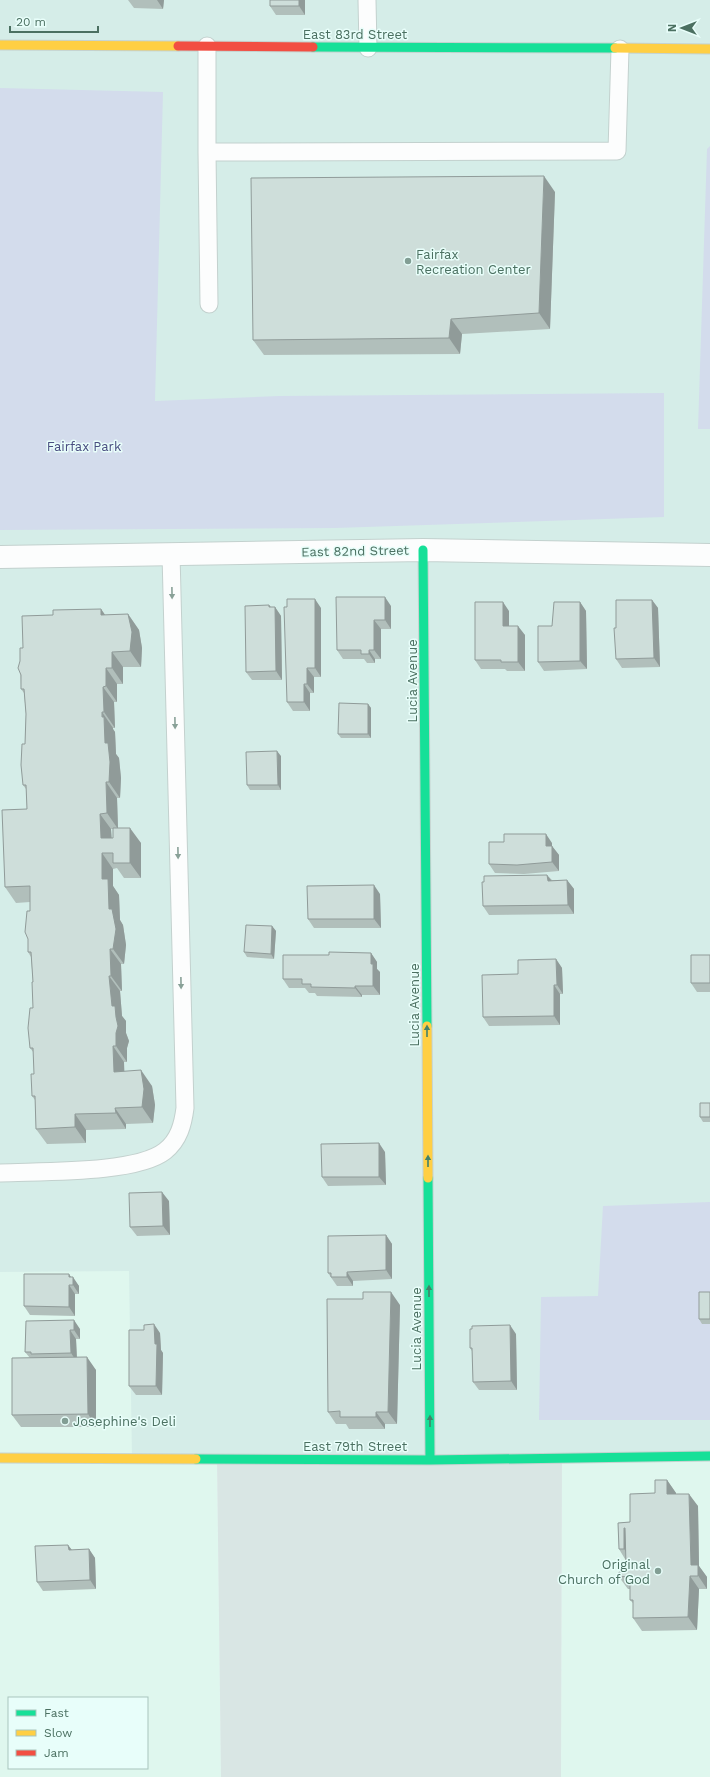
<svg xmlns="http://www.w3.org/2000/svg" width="710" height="1777" font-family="'Work Sans',sans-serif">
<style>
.residential{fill:#d5ede8}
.commercial{fill:#dff7ee;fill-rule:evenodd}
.industrial{fill:#d9e6e4}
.green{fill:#d3dcec}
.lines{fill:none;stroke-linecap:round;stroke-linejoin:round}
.lane-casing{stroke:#c3d1ce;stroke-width:19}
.street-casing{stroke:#c3d1ce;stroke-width:24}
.fast-casing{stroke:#c5d2cf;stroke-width:11}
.slow-casing{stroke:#c5d2cf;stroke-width:11}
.jam-casing{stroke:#c5d2cf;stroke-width:11}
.lane{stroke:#fcfdfd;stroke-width:17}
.street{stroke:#fcfdfd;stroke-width:22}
.fast{stroke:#16e098;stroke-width:9}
.slow{stroke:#ffcf43;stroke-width:9}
.jam{stroke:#f24e42;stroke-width:9}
.wall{fill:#b1bfbb;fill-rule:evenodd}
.shaded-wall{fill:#909b99}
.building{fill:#cededa;stroke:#909b99}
.oneway{fill:#89a198}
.oneway2{fill:#438169}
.poi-dot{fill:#829e94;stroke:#e8fefa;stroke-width:1.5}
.labels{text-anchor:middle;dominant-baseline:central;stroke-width:3;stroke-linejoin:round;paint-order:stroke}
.street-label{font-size:13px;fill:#4b7061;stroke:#e8fefa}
.poi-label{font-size:13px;fill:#4b7061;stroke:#e8fefa;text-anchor:start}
.park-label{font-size:13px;fill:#494d80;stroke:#e8fefa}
</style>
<rect width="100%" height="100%" fill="#e8f4f3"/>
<path class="residential" d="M0,0H710V1456L132,1458L0,1273Z"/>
<path class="commercial" d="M129,1271L132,1458L217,1459L221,1777H0V1272ZM9,1698H147V1768H9Z
M710,1456V1777H561L562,1458Z"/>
<path class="industrial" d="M562,1458L561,1777H221L217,1459Z"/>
<path class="green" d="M0,88L163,92L155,401L279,396L664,393V517L335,528L0,530Z
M710,146V429H698L707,149Z
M710,1202V1420H539L541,1297L598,1296L603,1206Z"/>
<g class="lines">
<defs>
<path id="lane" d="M367,0L368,48
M207,46V152L617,151L620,49
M207,152L209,304
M0,1173C40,1171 136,1174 165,1151C179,1140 183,1124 185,1108L171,554"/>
<path id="street" d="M0,557L423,550L710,555"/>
<path id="fast" d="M313,47L615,48
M423,550L427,1026
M428,1178L430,1460
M196,1459L430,1460L710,1456"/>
<path id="slow" d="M0,45L178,46
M615,48L710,49
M427,1026L428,1178
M0,1458L196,1459"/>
<path id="jam" d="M178,46L313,47"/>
</defs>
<use href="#lane" class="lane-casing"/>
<use href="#street" class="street-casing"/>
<use href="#fast" class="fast-casing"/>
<use href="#slow" class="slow-casing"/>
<use href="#jam" class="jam-casing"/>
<use href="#lane" class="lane"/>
<use href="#street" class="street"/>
<use href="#fast" class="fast"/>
<use href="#slow" class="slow"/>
<use href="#jam" class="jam"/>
</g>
<path class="wall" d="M128,0H164L163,9L134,8Z
M270,0H305V15H276L270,6Z
M555,192L550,329L462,334L460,354L264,355L253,340Z
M652,600L658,608L660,667L622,668L616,659V628Z
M580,602L586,611L587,669L544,671L538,662Z
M269,605L271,607H275L281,616L282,680H252L246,672Z
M391,606V629H381V659H375V663H367L364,659H343L337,650Z
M321,608V677H314V693H310V711H293L287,702Z
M101,609L105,615L128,614L139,630L142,648L141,667H123V684H117V702H114L115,728H113V729L115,732L116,754L119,758L121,778L120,798H117L118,828L141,843V878H124L117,868L113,869V886L119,895L120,920L123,925L126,945L124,964H121L122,991H120L122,1016L126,1021V1033L129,1041L127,1048V1062H124V1071L152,1086L155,1105L153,1123L126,1124V1129L86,1130V1143L47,1144L36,1129L35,1100L32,1096L34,1074V1053L30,1048L33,1008V982L31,957L28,952L30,911V902L16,903L5,887L27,809L26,789L23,785L25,744L26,714L24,693L21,689L20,661L23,648L53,615ZM111,829H113V838H112Z
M509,611V626L525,635V671H507L505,669H481L475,660Z
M368,704L371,708V738H341L338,734Z
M281,756V790H250L247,785Z
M552,843V846L559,855V871L524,874L495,873L489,864Z
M547,875L552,880H567L574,889V914L489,915L483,906Z
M380,894L381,928H314L308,919Z
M272,926L276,931L274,959L247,957L244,952Z
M371,953L377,962V969L380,972V995H362V997L317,996L315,993H309L305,988H289L283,979L329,955Z
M710,955V992H697L691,983Z
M556,959L562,968L563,994H560V1025L489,1026L483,1017L518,974Z
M710,1103V1122H703L700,1117Z
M385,1152L386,1185L328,1186L322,1177Z
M169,1201L170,1235L137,1236L130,1227Z
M386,1235L392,1244V1279L353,1281V1286H337L328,1273Z
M71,1277L79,1286V1294H75V1316L30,1315L24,1306Z
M710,1292V1324H702L699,1319Z
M400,1305L397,1424H385V1429H349L346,1424H336L328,1412Z
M26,1321L80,1329V1339H76L77,1358L96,1370V1427H21L12,1415L30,1358L25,1352Z
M144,1330L160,1333L161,1350L163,1353L162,1395H136L129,1386Z
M516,1334L517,1390H479L473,1382L472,1351L470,1348Z
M667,1480L676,1493V1494L698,1506L699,1566L707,1577V1589H699L697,1630L642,1631L633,1618V1603L630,1600V1589H628L619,1577L623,1572L626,1565L625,1559L619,1549L618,1523L630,1522Z
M68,1545L72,1550L89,1549L95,1558L96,1589L43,1591L37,1582Z"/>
<path class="shaded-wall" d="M157,0H164L163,9Z
M299,0H305V15L299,6Z
M544,176L555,192L550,329L539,313Z
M451,319L462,334L460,354L449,338Z
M385,597L391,606V629L385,620Z
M315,599L321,608V677L315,668Z
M652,600L658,608L660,667L654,658Z
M503,602L509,611V635L503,626Z
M580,602L586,611L587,669L580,661Z
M269,605L275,613V607L281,616L282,680L276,671Z
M101,609L112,625L101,615Z
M128,614L139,630L142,648L141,667L130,651Z
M374,620L381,629V659L374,650Z
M518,626L525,635V671L518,662Z
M369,650L375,659V663L369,654Z
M112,652L123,667V684L112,668Z
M106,668L117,684V702L106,686Z
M307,668L314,677V693L307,684Z
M304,684L310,693V711L304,702Z
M103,687L114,702L115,728L104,712Z
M368,704L371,708V738L368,734Z
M102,712L113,728V729L115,732L116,754L119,758L121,778L120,798L109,782Z
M277,751L281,756V790L278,785Z
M106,782L117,798L118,829L107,813Z
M100,814L111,829L112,853L101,838Z
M130,828L141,843V878L130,863Z
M546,834L552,843V855L546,846Z
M552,846L559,855V871L552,862Z
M102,853L113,869V886L119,895L120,920L123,925L126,945L124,964L113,949L109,909L102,879Z
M547,875L554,884L548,881Z
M567,880L574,889V914L568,905Z
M374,885L380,894L381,928L374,919Z
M272,926L276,931L274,959L271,954Z
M110,949L121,964L122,991L111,976Z
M371,953L377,962V969L380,972V995L373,986L371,964Z
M556,959L562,968L563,994L557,985Z
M109,976L120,991L122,1016L126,1021V1033L129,1041L127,1048V1062L116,1046Z
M554,985L560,994V1025L554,1016Z
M355,986L362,995V997L355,988Z
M113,1046L124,1062L125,1087L114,1072Z
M141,1070L152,1086L155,1105L153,1123L142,1107Z
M115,1108L126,1124V1129L116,1113Z
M75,1114L86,1130V1143L75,1127Z
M379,1143L385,1152L386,1185L379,1177Z
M162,1192L169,1201L170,1235L163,1226Z
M386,1235L392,1244V1279L386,1270Z
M347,1272L353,1281V1286L347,1277Z
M69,1274L73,1280V1277L79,1286V1294L73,1285L69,1277Z
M69,1285L75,1294V1316L69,1307Z
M391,1292L400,1305L397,1424L388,1412Z
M74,1320L80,1329V1339L74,1330Z
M154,1324L160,1333L161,1350L163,1353L162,1395L156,1386Z
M510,1325L516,1334L517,1390L511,1381Z
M70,1330L76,1339L77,1362L71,1353Z
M87,1357L96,1370V1427L88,1414Z
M376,1412L385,1424V1429L376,1417Z
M667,1480L676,1493V1506L667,1494Z
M689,1494L698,1506L699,1566L707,1577V1589L691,1565Z
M624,1528L632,1541L633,1562L624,1549Z
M68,1545L74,1553L69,1550Z
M89,1549L95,1558L96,1589L90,1580Z
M690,1576L699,1589L697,1630L688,1617Z"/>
<path class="building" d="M270,0H299V6H270Z
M544,176L539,313L451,319L449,338L253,340L251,178Z
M336,597H385V620H374V650H369V654H361V650H337Z
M287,599H315V668H307V684H304V702H287L284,607H287Z
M616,600H652L654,658L616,659L614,628H616Z
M475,602H503V626H518V662H501V660H475Z
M554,602H580V661L538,662V626H552Z
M269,605V607H275L276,671L246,672L245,606Z
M101,609V615L128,614L132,632L130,651L112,652V668H106V686L103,687L104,712H102V717H104L105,743H108L110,762L109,782H106L107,813L100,814L101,838H113V828H130V863H113V853H102V879H108L109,909H112L116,929L113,949H110L111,976H109L112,1006H115L116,1017L118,1026L116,1033V1046H113L114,1072L141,1070L144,1089L142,1107L115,1108L116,1113L75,1114V1127L36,1129L35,1096H32L31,1074H34L33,1048H30L28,1028L30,1008H33L32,982H33L31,952H28V939L25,932L27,911H30V886L5,887L2,810L27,809L26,785H23L21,765L22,744H25L26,714L24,689H21V675L18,668L20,661V648H23L22,616L53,615V610Z
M339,703L368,704V734H338Z
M277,751L278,785H247L246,752Z
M504,834H546V846H552V862L517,865L489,864V842H504Z
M547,875L548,881L567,880L568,905L483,906L482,882H484V876Z
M374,885V919H308L307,886Z
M246,925L272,926L271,954L244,952Z
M329,952L371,953V964H373V986H355V988L311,987V984H302V979H283V955H329Z
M691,955H710V983H691Z
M556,959L557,985H554V1016L483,1017L482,975L518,974V960Z
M700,1103H710V1117H700Z
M379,1143V1177H322L321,1144Z
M162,1192L163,1226L130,1227L129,1193Z
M386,1235V1270L347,1272V1277H331V1273H328V1236Z
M24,1274H69V1277H73V1285H69V1307L24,1306Z
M363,1292H391L388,1412H376V1417H340V1411L328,1412L327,1299H363Z
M699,1292H710V1319H699Z
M74,1320V1330H70L71,1353L31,1354V1352H25L26,1321Z
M154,1324L155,1344H157L156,1386H129V1330H144V1325Z
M510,1325L511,1381L473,1382L472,1348H470V1329H472V1326Z
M87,1357L88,1414L12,1415V1358Z
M655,1480H667V1494H689L691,1565H698V1576H690L688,1617L633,1618V1600H630V1576L619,1577V1572H623V1565H626L625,1528H624V1549H619L618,1523L630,1522V1494L655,1493Z
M68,1545L69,1550L89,1549L90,1580L37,1582L35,1546Z"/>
<defs><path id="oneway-solid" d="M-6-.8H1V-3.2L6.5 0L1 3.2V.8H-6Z"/></defs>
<g class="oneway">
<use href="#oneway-solid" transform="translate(172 593) rotate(89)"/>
<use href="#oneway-solid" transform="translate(175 723) rotate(89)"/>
<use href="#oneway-solid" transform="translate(178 853) rotate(89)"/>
<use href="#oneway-solid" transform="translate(181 983) rotate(89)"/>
</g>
<g class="oneway2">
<use href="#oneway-solid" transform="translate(427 1031) rotate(-90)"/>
<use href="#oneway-solid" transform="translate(428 1161) rotate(-90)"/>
<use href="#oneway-solid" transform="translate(429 1291) rotate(-90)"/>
<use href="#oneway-solid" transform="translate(430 1421) rotate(-90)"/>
</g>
<g class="poi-dot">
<circle cx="408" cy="261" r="4"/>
<circle cx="65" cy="1421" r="4"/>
<circle cx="658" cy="1571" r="4"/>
</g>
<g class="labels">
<g class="street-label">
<text x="355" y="34">East 83rd Street</text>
<text transform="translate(355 551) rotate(-1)">East 82nd Street</text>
<text transform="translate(412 681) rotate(-90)">Lucia Avenue</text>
<text transform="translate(414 1005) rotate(-90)">Lucia Avenue</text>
<text transform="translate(416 1329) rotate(-90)">Lucia Avenue</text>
<text x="355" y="1446">East 79th Street</text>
</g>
<g class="poi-label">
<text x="416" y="254">Fairfax<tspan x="416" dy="15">Recreation Center</tspan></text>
<text x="73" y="1421">Josephine's Deli</text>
<text x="650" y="1564" text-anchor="end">Original<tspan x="650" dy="15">Church of God</tspan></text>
</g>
<g class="park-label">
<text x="84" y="446">Fairfax Park</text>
</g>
</g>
<rect x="8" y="1697" width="140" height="72" fill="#e8fefa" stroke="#a9c5bd"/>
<rect x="16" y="1710" width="20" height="6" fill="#16e098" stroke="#a9c5bd"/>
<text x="44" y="1717" font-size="12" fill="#4b7061">Fast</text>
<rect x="16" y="1730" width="20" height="6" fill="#ffcf43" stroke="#a9c5bd"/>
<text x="44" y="1737" font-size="12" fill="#4b7061">Slow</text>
<rect x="16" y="1750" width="20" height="6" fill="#f24e42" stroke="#a9c5bd"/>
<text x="44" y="1757" font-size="12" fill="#4b7061">Jam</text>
<g transform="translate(682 28) rotate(270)" stroke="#e8fefa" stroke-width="3" paint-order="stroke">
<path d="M0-3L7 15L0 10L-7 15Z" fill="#4b7061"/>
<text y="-6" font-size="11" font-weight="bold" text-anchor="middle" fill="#4b7061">N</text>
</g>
<path d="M10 26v6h88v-6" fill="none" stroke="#4b7061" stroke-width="2"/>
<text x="16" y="26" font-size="12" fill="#4b7061" stroke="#e8fefa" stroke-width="3" paint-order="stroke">20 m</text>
</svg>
